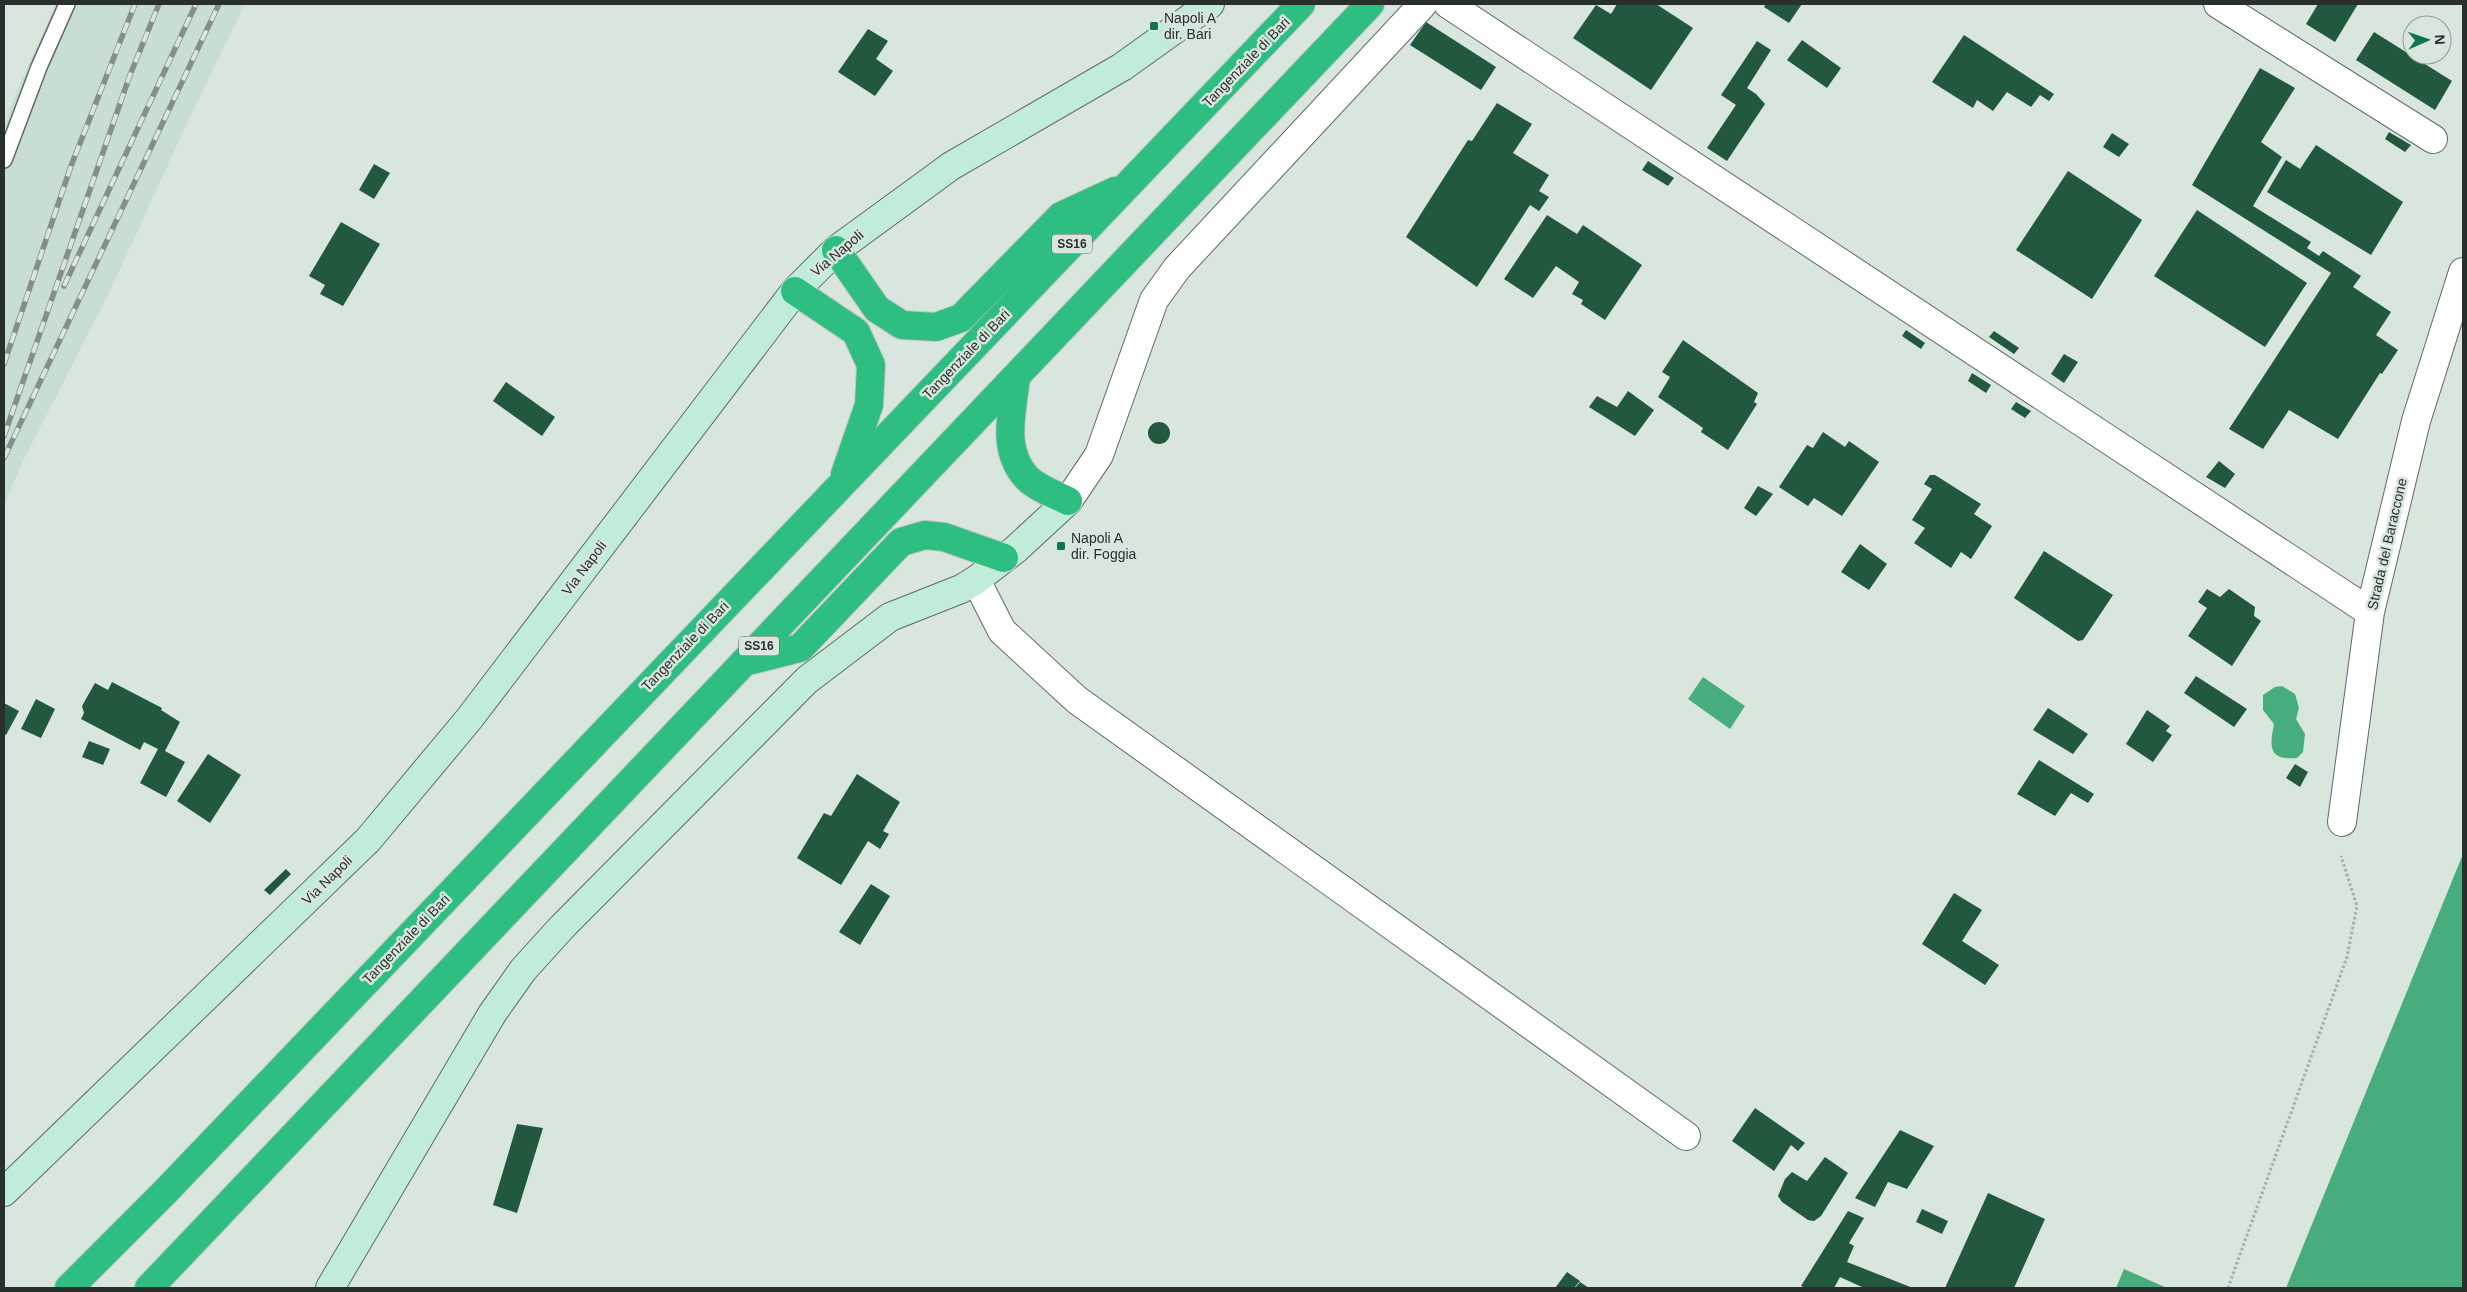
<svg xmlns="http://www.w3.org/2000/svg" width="2467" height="1292" font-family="Arial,sans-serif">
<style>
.built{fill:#c8ded1}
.water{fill:#47ad7d}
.building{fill:#22583e}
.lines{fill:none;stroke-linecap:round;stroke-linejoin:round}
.lane-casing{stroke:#5e6b63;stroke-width:18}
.street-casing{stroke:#5e6b63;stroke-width:30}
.secondary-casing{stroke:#5e6b63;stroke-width:30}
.highway-casing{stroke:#c3c5c4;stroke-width:30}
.path{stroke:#a2ada6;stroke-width:3;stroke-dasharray:2.5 2.5;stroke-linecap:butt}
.lane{stroke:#fff;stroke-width:15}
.street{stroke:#fff;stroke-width:28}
.secondary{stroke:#c0ecd9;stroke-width:28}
.highway{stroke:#2ebe81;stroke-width:28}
.rail-casing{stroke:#858f89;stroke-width:5.5}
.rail{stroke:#d8e6de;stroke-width:4;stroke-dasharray:11;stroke-linecap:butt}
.poi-dot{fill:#10754d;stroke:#d8e6de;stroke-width:2}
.labels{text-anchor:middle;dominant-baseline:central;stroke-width:5;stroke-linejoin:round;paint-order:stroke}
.shield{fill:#d8e6de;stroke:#5e6661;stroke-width:1}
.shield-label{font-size:12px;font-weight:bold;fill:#292f2b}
.poi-label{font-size:14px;fill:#292f2b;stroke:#d8e6de;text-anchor:start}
.street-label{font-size:14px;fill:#292f2b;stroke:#d8e6de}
</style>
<rect width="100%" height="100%" fill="#d8e6de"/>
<path class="built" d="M56,4H245L188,121L108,295L24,459L4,505V127L16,93Z"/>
<path class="water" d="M1703,677L1745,706L1730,729L1688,699Z
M2282,686L2295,694L2299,708L2296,719L2305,734L2303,752L2297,758C2267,761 2270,745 2274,724L2263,710V695L2275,687Z
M2463,854V1288H2286Z
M2124,1269L2167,1288H2116Z"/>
<path class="building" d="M1617,4H1656L1693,28L1651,90L1573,38L1596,5L1611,14Z
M1766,4H1802L1789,23L1764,7Z
M2318,4H2358L2335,42L2306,24Z
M1426,22L1496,67L1481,90L1410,45Z
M868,29L888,41L876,59L893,71L875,96L838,72Z
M2374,32L2452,81L2435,110L2356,60Z
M1964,35L2054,94L2049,101L2040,95L2031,107L2007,92L1993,111L1977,100L1973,108L1932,82Z
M1802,40L1841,68L1827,88L1787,60Z
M1757,41L1771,50L1747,88L1756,94L1765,104L1727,161L1707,148L1736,105L1721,95Z
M2260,68L2295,88L2261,142L2282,157L2253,206L2311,242L2307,248L2319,256L2323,251L2361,276L2353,287L2391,312L2376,335L2398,350L2382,374L2380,373L2338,439L2289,410L2263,449L2229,429L2331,273L2192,185Z
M1497,103L1532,124L1513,153L1549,175L1539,191L1549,197L1539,211L1530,205L1477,287L1406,237L1468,140L1472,141Z
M2389,132L2411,145L2405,152L2385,139Z
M2112,133L2129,144L2119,157L2103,147Z
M2316,145L2403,202L2371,255L2267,192L2286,160L2300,169Z
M1648,161L1674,178L1668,186L1642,170Z
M374,164L390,173L374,199L359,190Z
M2068,171L2142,220L2092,299L2016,250Z
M2197,210L2307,283L2265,347L2154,276Z
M1547,215L1577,234L1583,225L1642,265L1605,320L1581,304L1583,300L1572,294L1579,282L1556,266L1533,298L1504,279Z
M341,222L380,244L343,306L320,294L325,285L309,276Z
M1906,330L1925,343L1921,349L1902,336Z
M1994,331L2019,348L2014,354L1989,337Z
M1683,340L1758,393L1754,402L1757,404L1728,450L1701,432L1703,428L1658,397L1670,377L1662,372Z
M2064,354L2078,362L2064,383L2051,374Z
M1972,373L1991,385L1986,393L1968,381Z
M506,382L555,417L542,436L493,401Z
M1628,391L1654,410L1635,436L1589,407L1597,396L1617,407Z
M2016,402L2031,411L2025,418L2011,409Z
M1148 433a11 11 0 1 1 22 0a11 11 0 1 1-22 0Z
M1823,432L1845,447L1849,441L1879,462L1842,516L1814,498L1808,506L1779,487L1807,445L1813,448Z
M2219,461L2235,474L2225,488L2206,477Z
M1930,475H1935L1981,504L1974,514L1992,526L1971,559L1961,552L1951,568L1914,543L1925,528L1912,520L1932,489L1924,484Z
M1758,486L1773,494L1756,516L1744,508Z
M1860,544L1887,564L1869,590L1841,572Z
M2044,551L2113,595L2083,640L2078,641L2014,598Z
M2207,589L2220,597L2229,589L2255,607L2254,616L2261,621L2232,666L2188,636L2207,608L2198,602Z
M2196,676L2247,709L2234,727L2184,693Z
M112,682L162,708L161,710L180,722L165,751L185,762L166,797L140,783L158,749L144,742L140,750L81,719L84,713L82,706L95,683L108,690Z
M36,699L55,709L41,738L21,729Z
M4,703L19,711L6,735L4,734Z
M2048,708L2088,734L2073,754L2033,730Z
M2147,710L2170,726L2166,731L2172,735L2153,762L2126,744Z
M89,741L110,749L103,765L82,757Z
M208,754L241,775L210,823L177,801Z
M2039,760L2094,794L2088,803L2071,793L2055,816L2017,794Z
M2295,764L2308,772L2300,787L2286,778Z
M857,774L900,802L883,831L889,834L880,849L868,841L841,885L797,858L824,813L831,816Z
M286,869L291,874L270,895L264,890Z
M871,884L890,896L860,945L839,932Z
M1954,893L1982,910L1962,941L1999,965L1985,985L1922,944Z
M1755,1108L1805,1143L1798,1151L1791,1145L1774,1171L1732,1141Z
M517,1124L543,1128L517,1213L493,1205Z
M1900,1130L1934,1146L1907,1189L1888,1182L1875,1207L1855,1198Z
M1825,1157L1848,1173L1821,1216L1814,1221L1808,1220L1782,1202L1778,1196L1785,1179L1792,1172L1807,1181Z
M1988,1193L2045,1219L2014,1288H1945Z
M1922,1209L1948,1221L1942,1234L1916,1222Z
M1848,1211L1864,1218L1849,1243L1854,1246L1847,1262L1913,1288H1864L1840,1277L1834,1288H1806L1801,1286Z
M1567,1272L1580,1281L1574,1288H1555Z
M1580,1282L1589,1288H1575Z"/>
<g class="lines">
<defs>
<path id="lane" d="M4,160L39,67L67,4"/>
<path id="street" d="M1448,4L2370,612
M2218,4L2433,139
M1068,501L1099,455L1154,300L1177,268L1423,4
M976,580L1002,631L1077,700L1686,1136
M2342,822L2370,612L2416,421L2463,272"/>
<path id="secondary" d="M4,1192L368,840L469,719L795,291L836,250L951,166L1122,67L1210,4
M330,1288L492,1014L523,970L562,927L807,680L890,617L961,589L976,580L1016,549L1068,501"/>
<path id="highway" d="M836,250L877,309L902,325L936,327L961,318L1061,216L1115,191
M795,291L856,332L871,365L869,405L845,474
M1016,378C1012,413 1001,450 1027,478C1037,488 1056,495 1068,501
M744,662L800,648L901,542L925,535L944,537L1004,558
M69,1288L166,1191L1301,4
M149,1288L1370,4"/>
</defs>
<use href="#lane" class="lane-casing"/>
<use href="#street" class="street-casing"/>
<use href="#secondary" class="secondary-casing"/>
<use href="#highway" class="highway-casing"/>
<path class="path" d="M2228,1288L2347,957L2357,906L2341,856"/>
<use href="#lane" class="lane"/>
<use href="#street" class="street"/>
<use href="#secondary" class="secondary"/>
<use href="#highway" class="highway"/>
<defs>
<path id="rail" d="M64,286L196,4
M4,364L71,166L135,4
M4,436L130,75L159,4
M4,458L219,4"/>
</defs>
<use href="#rail" class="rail-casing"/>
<use href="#rail" class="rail"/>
</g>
<g class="poi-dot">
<rect x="1149" y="21" width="10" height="10" rx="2.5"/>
<rect x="1056" y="541" width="10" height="10" rx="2.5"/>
</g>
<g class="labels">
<g class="shield">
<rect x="1052" y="234.5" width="40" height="19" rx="4"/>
<rect x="739" y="636.5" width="40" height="19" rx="4"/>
</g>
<g class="shield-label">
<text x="1072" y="244">SS16</text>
<text x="759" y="646">SS16</text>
</g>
<g class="poi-label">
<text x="1164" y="18">Napoli A<tspan x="1164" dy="16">dir. Bari</tspan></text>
<text x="1071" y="538">Napoli A<tspan x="1071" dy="16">dir. Foggia</tspan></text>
</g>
<g class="street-label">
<text transform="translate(1246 62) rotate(-46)">Tangenziale di Bari</text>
<text transform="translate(837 253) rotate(-40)">Via Napoli</text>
<text transform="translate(966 354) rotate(-46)">Tangenziale di Bari</text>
<text transform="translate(2387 544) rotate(-77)">Strada del Baraccone</text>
<text transform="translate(584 568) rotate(-53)">Via Napoli</text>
<text transform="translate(685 646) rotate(-46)">Tangenziale di Bari</text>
<text transform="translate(327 880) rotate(-44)">Via Napoli</text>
<text transform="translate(406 939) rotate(-46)">Tangenziale di Bari</text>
</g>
</g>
<rect width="2467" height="1292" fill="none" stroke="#292f2b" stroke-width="10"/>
<g transform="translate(2427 40) rotate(88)"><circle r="24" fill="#d8e6de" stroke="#929d96"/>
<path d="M0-4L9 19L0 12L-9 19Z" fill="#10754d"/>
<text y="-8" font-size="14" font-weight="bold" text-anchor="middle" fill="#292f2b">N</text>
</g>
</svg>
